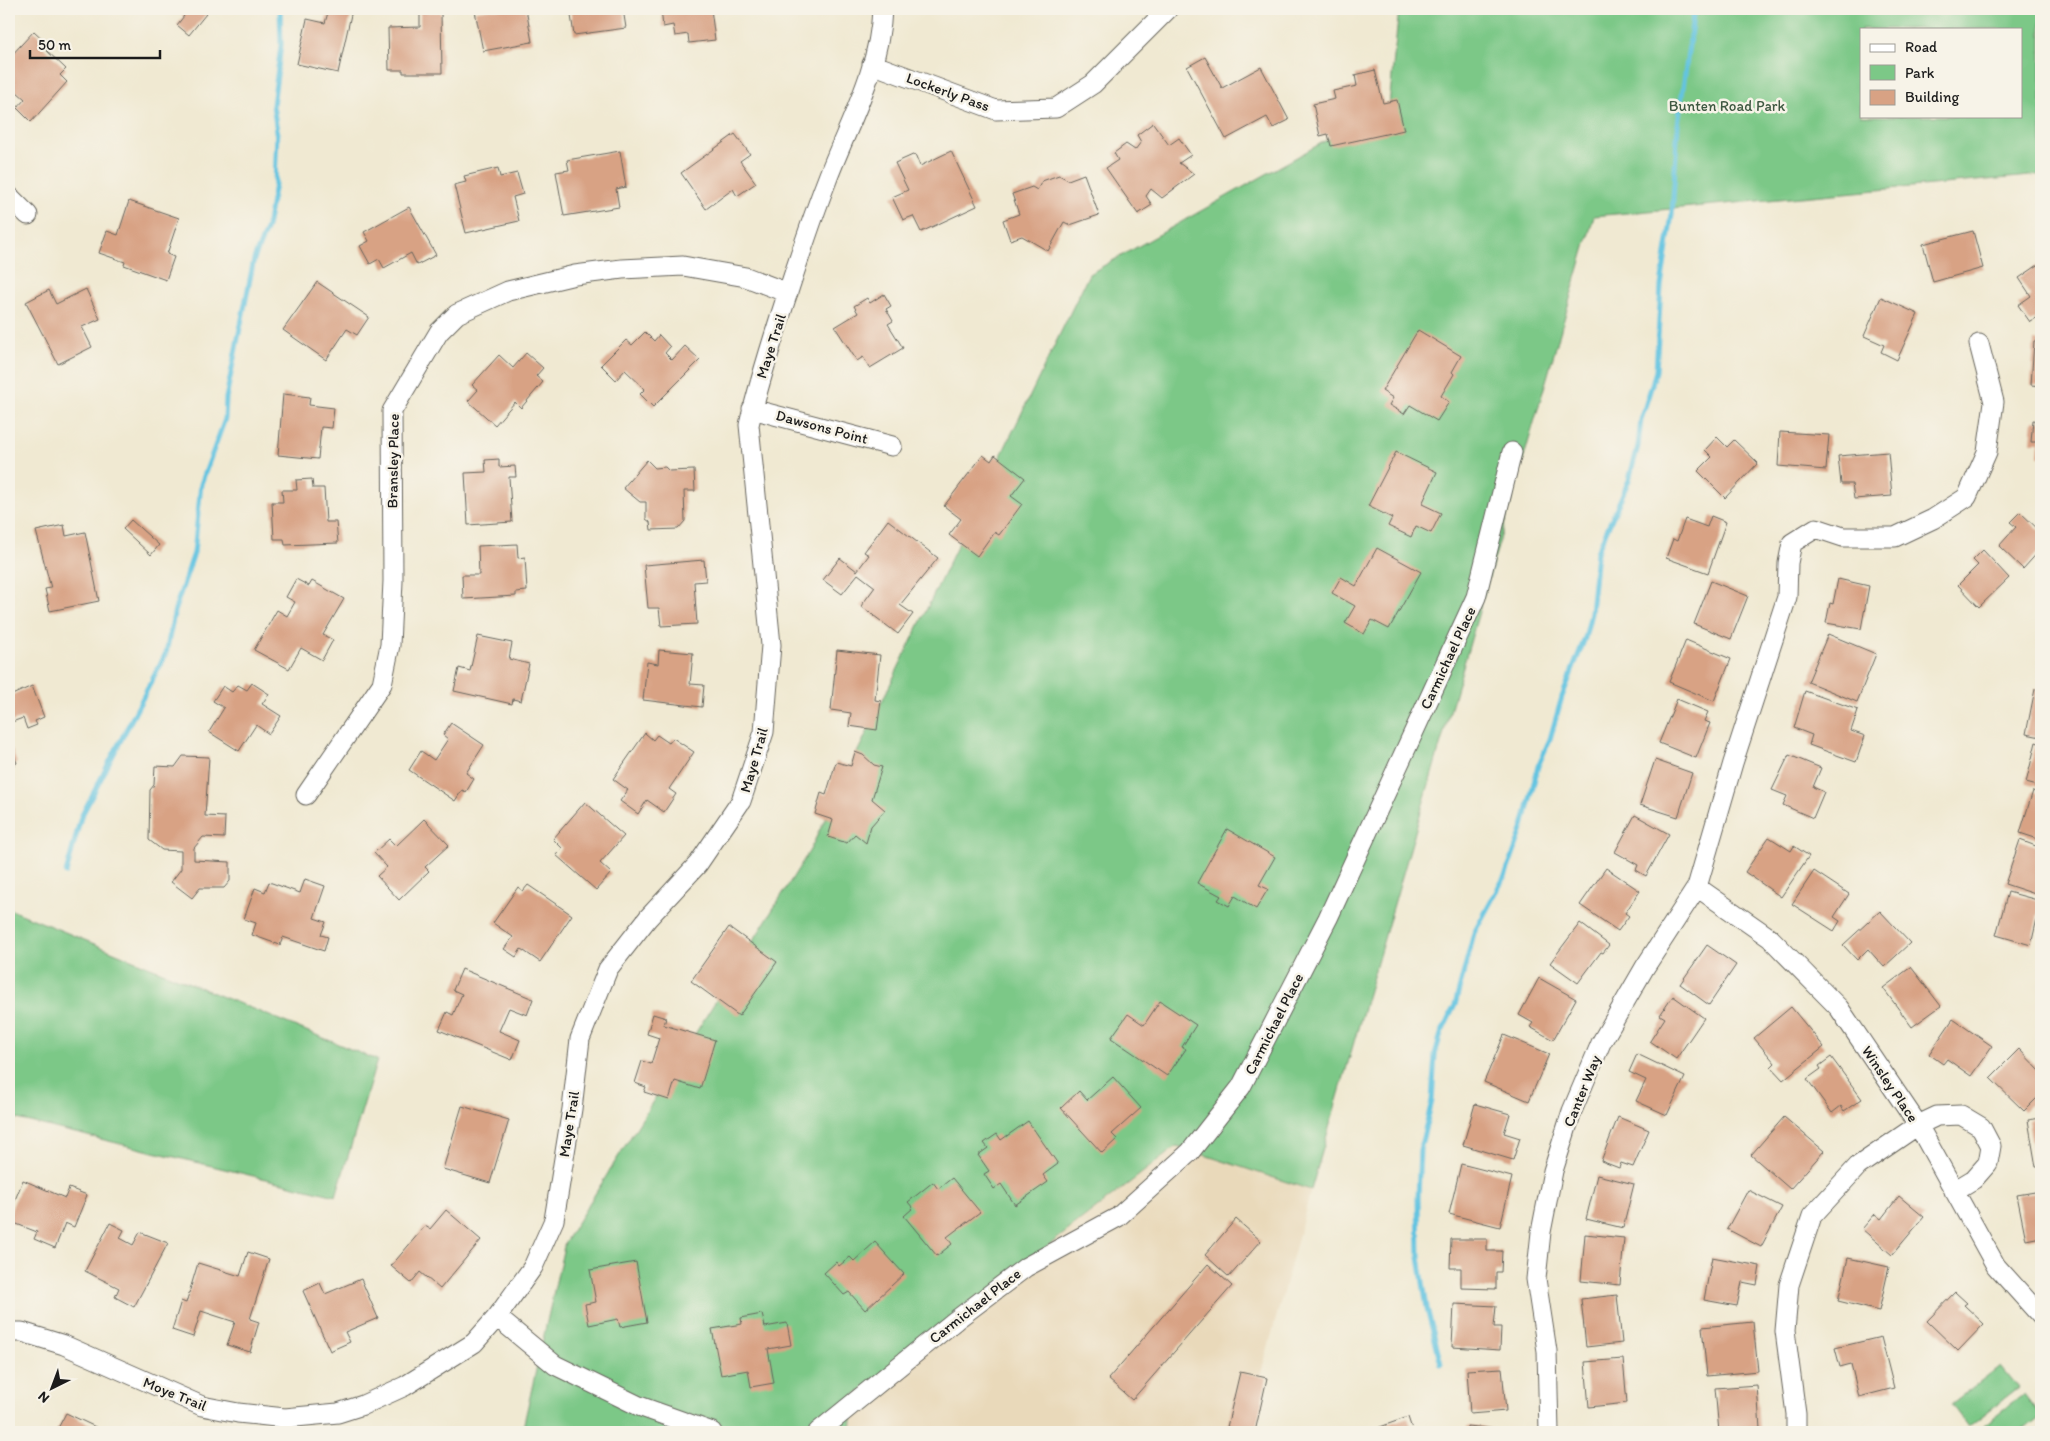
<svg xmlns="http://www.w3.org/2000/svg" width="2050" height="1441" font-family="Itim,sans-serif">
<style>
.built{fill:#e9d9ba}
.green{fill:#7cc887;stroke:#4c7252;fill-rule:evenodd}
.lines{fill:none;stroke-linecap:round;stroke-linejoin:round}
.stream{stroke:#63c4e1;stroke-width:5}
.building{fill:#d8a284}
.street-casing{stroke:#66645c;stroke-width:21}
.street{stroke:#fff;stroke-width:19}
.labels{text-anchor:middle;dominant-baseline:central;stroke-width:5;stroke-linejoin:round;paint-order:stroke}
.street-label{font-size:15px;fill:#1c1c1c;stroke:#f7f3e8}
.park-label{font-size:15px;fill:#3e5841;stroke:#f7f3e8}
</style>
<rect width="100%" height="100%" fill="#f7f3e8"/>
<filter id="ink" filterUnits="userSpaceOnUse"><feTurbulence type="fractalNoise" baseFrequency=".02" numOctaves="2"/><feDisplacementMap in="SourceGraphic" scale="10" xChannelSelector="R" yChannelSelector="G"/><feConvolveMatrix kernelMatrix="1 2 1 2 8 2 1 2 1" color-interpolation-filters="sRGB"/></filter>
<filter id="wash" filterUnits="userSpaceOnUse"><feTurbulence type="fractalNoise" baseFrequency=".0096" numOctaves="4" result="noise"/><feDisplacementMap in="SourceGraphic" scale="20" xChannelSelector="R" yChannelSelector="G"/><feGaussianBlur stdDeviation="1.12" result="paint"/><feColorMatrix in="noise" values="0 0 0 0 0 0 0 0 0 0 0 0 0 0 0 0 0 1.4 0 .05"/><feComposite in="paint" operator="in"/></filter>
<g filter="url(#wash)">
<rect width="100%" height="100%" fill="#f0e9d2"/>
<path class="built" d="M1177,1146L1311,1190L1245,1432H851L854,1397Z"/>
<path class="green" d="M1399,9H2041V175L1594,216L1311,1190L1177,1146L854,1396L851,1432H522L565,1242L810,850L1089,274L1389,105ZM1861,29H2021V116H1861Z
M9,909L377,1060L336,1196L9,1117Z
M2000,1366L2018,1388L1968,1427L1951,1404Z
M2024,1394L2041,1417L2022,1432H1975Z"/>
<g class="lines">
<path class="stream" d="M66,873L81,817L166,653L175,609L194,553L201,484L225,419L226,398L254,259L267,227L275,184L277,131L273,105L281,45L280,9
M1441,1364L1427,1308L1419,1257L1418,1198L1420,1150L1432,1101L1435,1054L1441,1034L1455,1005L1474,933L1506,874L1523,827L1538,766L1550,739L1562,697L1585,638L1591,613L1597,552L1629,480L1638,446L1641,420L1656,371L1661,286L1672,214L1678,124L1694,9"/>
</g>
<g id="blocks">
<path class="building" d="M175,9H210L189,35L177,25L184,16Z
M329,9L352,10L338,73L297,64L307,19L325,23Z
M489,9H526L532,42L483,51L475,11Z
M570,9H623L626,28L574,35Z
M661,9H711L715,40L689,43L688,34L675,36L673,25L663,27Z
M420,12H441L442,73H403V70H389L388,28L420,27Z
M34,31L47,43L43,47L66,69L60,75L67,82L31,122L17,108L25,99L9,85V58Z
M1205,57L1222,88L1261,67L1289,120L1273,128L1267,117L1226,139L1187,67Z
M1375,70L1383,103L1397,100L1404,130L1331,146L1328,134L1320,136L1313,104L1335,99L1333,91L1357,86L1355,75Z
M1153,123L1169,145L1179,138L1191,155L1179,163L1194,174L1162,198L1151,189L1146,196L1152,205L1138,214L1106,168L1118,160L1114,153L1126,144L1135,150L1141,142L1137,135Z
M735,134L750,154L740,161L756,183L737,196L733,189L706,209L681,173Z
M620,151L626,187L616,189L619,207L564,216L556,172L569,170L567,160Z
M951,151L977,206L921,232L913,216L903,220L892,197L908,190L895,163L915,154L920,166Z
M498,168L500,177L517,173L523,194L513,197L519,221L466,233L454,185L466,182L464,176Z
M1084,174L1099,215L1070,225L1064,222L1048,251L1022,236L1010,240L1003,220L1019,214L1012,194L1032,187L1037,190L1042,181L1059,175L1068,180Z
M129,201L179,218L167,254L174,257L166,280L124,265L125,262L99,253L107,231L118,235Z
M409,207L436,255L417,265L411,253L384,268L379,259L370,264L360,246L369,241L364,232Z
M1973,231L1983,268L1933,282L1923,244Z
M2041,263V315L2030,322L2018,305L2031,296L2019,278Z
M317,282L369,317L357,335L347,329L326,360L283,330Z
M86,289L100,319L82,327L92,347L58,364L26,302L49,290L56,304Z
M884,294L891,306L886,309L893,321L888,324L903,348L870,368L863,357L857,361L835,327L858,313L854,306L867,298L870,303Z
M1881,297L1918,314L1897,360L1881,352L1884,345L1864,336Z
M1418,330L1461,356L1452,372L1454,374L1441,396L1449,402L1437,421L1410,405L1404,414L1389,405L1393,398L1382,391Z
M645,332L654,341L659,335L670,347L665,353L672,360L685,346L700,360L653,407L640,394L645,389L625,370L616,380L601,365L626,340L632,345Z
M2034,341H2041V386L2031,385Z
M526,353L543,368L536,376L543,382L521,408L515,402L495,425L468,401L478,390L472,385L499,355L513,368Z
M283,394L310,397L309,405L334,408L332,428L321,427L318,459L278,455Z
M2033,420L2041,421V457H2038L2039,442H2031Z
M1780,432L1829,435L1826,470L1778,466Z
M1717,437L1727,447L1734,440L1758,463L1725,498L1698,471L1712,457L1705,450Z
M1396,452L1437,472L1422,504L1441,513L1431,533L1416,526L1411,537L1388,526L1392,518L1368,506Z
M1888,452L1892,496L1854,499L1852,484H1841L1838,456Z
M983,455L991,461L995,455L1025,478L1011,496L1022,504L999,535L994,532L977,556L949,535L961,519L944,506Z
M499,459V467L515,466L516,477H509L512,522L468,525L465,473L486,472L485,460Z
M647,460L655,468L665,467L669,471L694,470L695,491H684L685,521L678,529L651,530L650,522L646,519V502H640L623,488Z
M312,479L313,488H324L326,522H336L338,543L285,545L284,539H274L272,502H283L282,490H297L296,480Z
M2020,512L2041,532V549L2023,569L1999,546L2016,527L2010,522Z
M1711,516L1726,522L1708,573L1666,558L1673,539L1677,541L1685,519L1707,527Z
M131,520L159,545L151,555L123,529Z
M888,520L938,558L900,605L913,614L898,634L861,606L875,587L858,574L842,594L823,580L840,558L857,571L869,555L864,552Z
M64,525L66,536L85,532L99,601L50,611L45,589L51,588L36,531Z
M517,544L518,558L525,557L527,591L516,592V596L463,599L462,575H479L478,546Z
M1377,548L1421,572L1389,629L1372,620L1364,634L1345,623L1355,606L1332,593L1341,577L1356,586Z
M1983,550L2009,578L1979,607L1958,585L1978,565L1973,560Z
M704,560L706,581L694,582L697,624L661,626L659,608H648L644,565Z
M296,579L309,586L312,581L344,599L323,635L333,640L322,660L301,648L289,669L254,650L277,610L287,616L295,602L286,597Z
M1838,579L1869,586L1861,629L1826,623L1830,603L1833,604Z
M1711,581L1748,596L1731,639L1694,624Z
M1828,634L1876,654L1857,702L1808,682Z
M478,636L512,643L509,659L529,664L521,701L513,699L512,704L454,691L459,668L470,671Z
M1686,640L1731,659L1714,701L1669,682Z
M659,650L693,653L690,684L704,685L702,707L643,700L647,662L658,664Z
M837,650L880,655L875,700L881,701L877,730L849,726L851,713L831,710Z
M252,683L269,694L262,704L281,716L269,734L256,725L239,751L209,732L224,708L213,701L223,686L232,692L238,685L247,690Z
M32,686L44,717L35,721L37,725L27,729L23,718L9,723V687L12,695Z
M2035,689L2041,690V737L2026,734Z
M1805,691L1858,710L1851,731L1865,736L1856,762L1809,745L1812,735L1794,728Z
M1677,699L1708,712L1704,721L1710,723L1696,758L1659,743Z
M451,723L484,745L466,773L474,779L466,792L462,790L455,801L409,770L421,751L434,760L448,739L443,735Z
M645,733L653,740L657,735L669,743L673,738L694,752L669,789L676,794L664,812L647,800L638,814L620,801L628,790L613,779Z
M2036,742L2041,744V787L2026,783Z
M9,743L17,763L9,766Z
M855,752L863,755L874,765L882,767L872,799L885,810L871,826L866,843L855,834L847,843L828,837L833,820L815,814L821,793L826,795L836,762L851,766Z
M1789,755L1821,768L1813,787L1824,792L1813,818L1783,805L1787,796L1772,790Z
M183,756L209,757L205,816L225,817L224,838L203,837L194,848V860L230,862V881L224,888H200L192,898L171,882L181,869V851L162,850L149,840L150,790L154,785L155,766L175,767Z
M1655,760L1692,773L1678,817L1640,805Z
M2033,791L2041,794V840L2020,833Z
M585,802L624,836L600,863L611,873L596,890L556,855L562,848L553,839Z
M1635,815L1669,834L1646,876L1636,870L1638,865L1615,852Z
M424,819L449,845L425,867L429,871L399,900L377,876L387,867L374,853L389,839L396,846Z
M1227,829L1275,857L1259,885L1268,889L1256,909L1235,896L1229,906L1218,900L1221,896L1197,883Z
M1769,837L1791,851L1794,846L1809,856L1781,897L1745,872Z
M2020,840L2041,848V885L2038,895L2005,884Z
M1606,868L1640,891L1625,913L1629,916L1618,931L1580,905Z
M1814,871L1849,894L1834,917L1840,921L1834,931L1792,904Z
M305,879L325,886L314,918L326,922L321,935L328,937L324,951L283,937L280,945L252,935L256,923L244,919L255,888L265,892L269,882L300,893Z
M528,885L572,915L540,962L521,949L516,957L504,949L513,937L493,923L518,887L523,891Z
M2008,892L2041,901L2031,945L1996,935Z
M1880,911L1910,943L1884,967L1868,949L1857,960L1843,945Z
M1580,923L1609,945L1603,953L1601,952L1578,983L1550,963Z
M729,927L777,962L739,1016L691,981Z
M1707,945L1736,965L1709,1005L1680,984Z
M1911,967L1941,1006L1912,1027L1883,988Z
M462,969L533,999L527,1015L509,1008L499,1031L520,1040L512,1060L439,1030L447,1012L453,1015L462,994L453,990Z
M1539,978L1576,999L1553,1040L1530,1027L1533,1023L1519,1015Z
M1673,996L1704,1018L1676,1059L1650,1041L1665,1018L1660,1015Z
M1160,1001L1196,1025L1182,1047L1186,1049L1167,1076L1111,1038L1128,1014L1144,1025Z
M1791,1007L1824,1047L1783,1080L1771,1067L1775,1063L1754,1038Z
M653,1014L666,1018L664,1025L715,1040L700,1089L675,1081L669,1100L644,1092L646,1087L635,1083L642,1061L651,1064L659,1038L647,1034Z
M1953,1019L1992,1046L1971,1076L1947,1059L1943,1064L1929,1054Z
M1504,1035L1549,1054L1529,1101L1484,1082Z
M2019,1049L2041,1072V1094L2024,1111L1990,1078Z
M1637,1054L1685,1077L1667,1115L1636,1101L1646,1080L1629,1072Z
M1831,1057L1862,1099L1844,1111L1841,1106L1832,1113L1807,1079L1821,1069L1819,1066Z
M1113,1077L1141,1108L1112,1134L1117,1139L1102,1153L1061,1108L1079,1091L1087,1100Z
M1475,1104L1510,1114L1504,1133L1520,1138L1513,1160L1463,1145Z
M462,1106L509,1120L490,1183L443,1169Z
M1618,1117L1649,1130L1633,1167L1621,1163L1619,1168L1601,1161Z
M1784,1117L1824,1151L1790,1189L1751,1155Z
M2041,1118V1167H2036L2028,1120Z
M1028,1121L1058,1164L1043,1175L1048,1182L1015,1205L1001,1184L994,1189L984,1174L989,1171L978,1155L988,1148L984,1143L997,1134L1001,1140Z
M1461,1164L1512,1177L1500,1227L1449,1214Z
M1597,1175L1634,1184L1623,1228L1586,1219Z
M952,1178L980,1212L947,1237L952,1244L937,1256L904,1216L913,1208L908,1202L933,1182L938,1189Z
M23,1180L65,1198L69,1188L87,1195L74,1227L65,1223L55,1248L34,1239L37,1232L9,1221V1215Z
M1748,1190L1782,1207L1761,1247L1727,1229Z
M2041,1191V1237L2026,1240L2017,1195Z
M1899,1196L1924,1217L1892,1255L1862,1229L1875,1214L1881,1219Z
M446,1210L481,1240L440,1289L420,1272L411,1283L391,1266L425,1226L430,1229Z
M1236,1219L1261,1241L1229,1277L1205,1255Z
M110,1223L124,1230L120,1238L133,1245L140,1232L168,1243L134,1307L115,1297L119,1288L85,1271Z
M1585,1234L1624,1238L1620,1285L1581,1281Z
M1451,1239H1487V1251H1502L1501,1272H1496V1289L1461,1288V1268H1450Z
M875,1242L904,1274L865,1310L849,1292L844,1295L824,1273L836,1262L839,1266L850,1257L854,1261Z
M248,1252L269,1259L250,1319L259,1322L250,1352L227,1345L235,1322L201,1311L193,1337L172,1330L181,1301L186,1303L198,1263L240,1276Z
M1712,1257L1760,1266L1757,1285L1742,1282L1737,1306L1704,1300Z
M1848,1258L1889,1267L1879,1311L1838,1301Z
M636,1262L647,1322L620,1327L618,1319L589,1325L585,1304L596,1302L590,1270Z
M1208,1264L1232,1286L1132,1400L1108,1379Z
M361,1279L378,1318L345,1332L350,1342L330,1351L303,1291L320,1283L325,1294Z
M1955,1292L1967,1303L1964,1305L1984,1324L1958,1351L1927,1321Z
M1617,1295L1622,1343L1586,1347L1581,1299Z
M1454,1304L1496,1306L1494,1327H1501L1500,1350L1452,1347Z
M762,1314L765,1327L787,1323L791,1345L768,1349L774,1383L751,1387L748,1370L721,1375L712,1329L742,1324L741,1318Z
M1753,1322L1758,1371L1707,1376L1702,1327Z
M1881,1337L1894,1388L1859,1397L1851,1364L1840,1367L1835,1348Z
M1623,1359L1627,1403L1589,1407L1585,1362Z
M1502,1368L1506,1411L1470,1414L1467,1370Z
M1240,1372L1267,1378L1255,1432L1227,1427Z
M1757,1385L1760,1429L1719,1432L1715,1388Z
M66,1413L106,1432H56Z
M1408,1417L1413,1432H1366Z
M1467,1426L1506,1430V1432H1467Z"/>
</g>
</g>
<g filter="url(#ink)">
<use href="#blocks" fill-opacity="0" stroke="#66645c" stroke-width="1"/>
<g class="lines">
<defs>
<path id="street" d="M872,64L996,110L1056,108L1093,84L1168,9
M9,196L28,215
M752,409L892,446
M306,795L382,684L390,645L393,581L392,411L439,332L457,314L508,291L575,275L622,269L683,266L746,277L788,293
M1697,887L1770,938L1839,1008L1918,1125L1996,1266L2041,1316
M497,1317L555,1365L639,1406L712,1432
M9,1332H22L64,1345L202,1406L238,1413L285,1418L338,1413L363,1405L405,1386L474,1343L497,1317L533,1267L554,1220L572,1109L580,1039L608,969L648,918L698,864L741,801L764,732L771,645L749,425C757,390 768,355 779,320C794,273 809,226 827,180C848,124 880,70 882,9
M818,1432L956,1320L1026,1267L1118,1217L1190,1152L1241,1087L1328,918L1476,597L1512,452
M1549,1432L1547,1351L1536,1279L1541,1232L1553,1171L1572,1111L1601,1043L1645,967L1697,887L1733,763L1787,597L1788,563L1792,543L1816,528L1843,537H1895L1933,519L1967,497L1987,452L1994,402L1979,344
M1796,1432V1414L1785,1331L1789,1285L1812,1216L1858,1166L1918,1125L1937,1116L1961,1115L1981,1127L1991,1146L1988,1163L1974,1179L1954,1191"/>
</defs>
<use href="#street" class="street-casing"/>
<use href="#street" class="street"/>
</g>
</g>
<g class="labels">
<g class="street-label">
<text transform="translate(948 92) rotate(20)">Lockerly Pass</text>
<text transform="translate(771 346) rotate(-72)">Maye Trail</text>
<text transform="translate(822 427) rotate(15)">Dawsons Point</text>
<text transform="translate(393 461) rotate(-89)">Bransley Place</text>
<text transform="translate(1448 658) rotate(-65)">Carmichael Place</text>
<text transform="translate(754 760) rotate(-74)">Maye Trail</text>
<text transform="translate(1274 1024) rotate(-63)">Carmichael Place</text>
<text transform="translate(1890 1084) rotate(56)">Winsley Place</text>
<text transform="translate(1582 1091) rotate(-68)">Canter Way</text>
<text transform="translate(569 1124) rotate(-81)">Maye Trail</text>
<text transform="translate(975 1306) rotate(-38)">Carmichael Place</text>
<text transform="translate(175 1394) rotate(22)">Moye Trail</text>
</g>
<g class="park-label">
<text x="1727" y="106">Bunten Road Park</text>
</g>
</g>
<rect width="2050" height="1441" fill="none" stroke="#f7f3e8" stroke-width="30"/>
<rect x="1860" y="28" width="162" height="90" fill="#f7f3e8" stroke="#9f9d96"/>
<rect x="1870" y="44" width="25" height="8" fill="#ffffff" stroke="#9f9d96"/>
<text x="1905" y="52" font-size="15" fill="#1c1c1c">Road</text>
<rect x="1870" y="65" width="25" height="15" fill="#7cc887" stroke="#9f9d96"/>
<text x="1905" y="78" font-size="15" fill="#1c1c1c">Park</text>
<rect x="1870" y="90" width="25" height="15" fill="#d8a284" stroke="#9f9d96"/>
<text x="1905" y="102" font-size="15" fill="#1c1c1c">Building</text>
<g transform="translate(52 1388) rotate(222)" stroke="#f7f3e8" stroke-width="4" paint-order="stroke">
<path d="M0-4L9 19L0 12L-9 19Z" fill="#1c1c1c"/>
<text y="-8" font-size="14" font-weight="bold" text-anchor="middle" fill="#1c1c1c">N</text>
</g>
<path d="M30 50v8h130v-8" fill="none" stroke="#1c1c1c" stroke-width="2.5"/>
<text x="38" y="50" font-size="15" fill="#1c1c1c" stroke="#f7f3e8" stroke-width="4" paint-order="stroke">50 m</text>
</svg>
